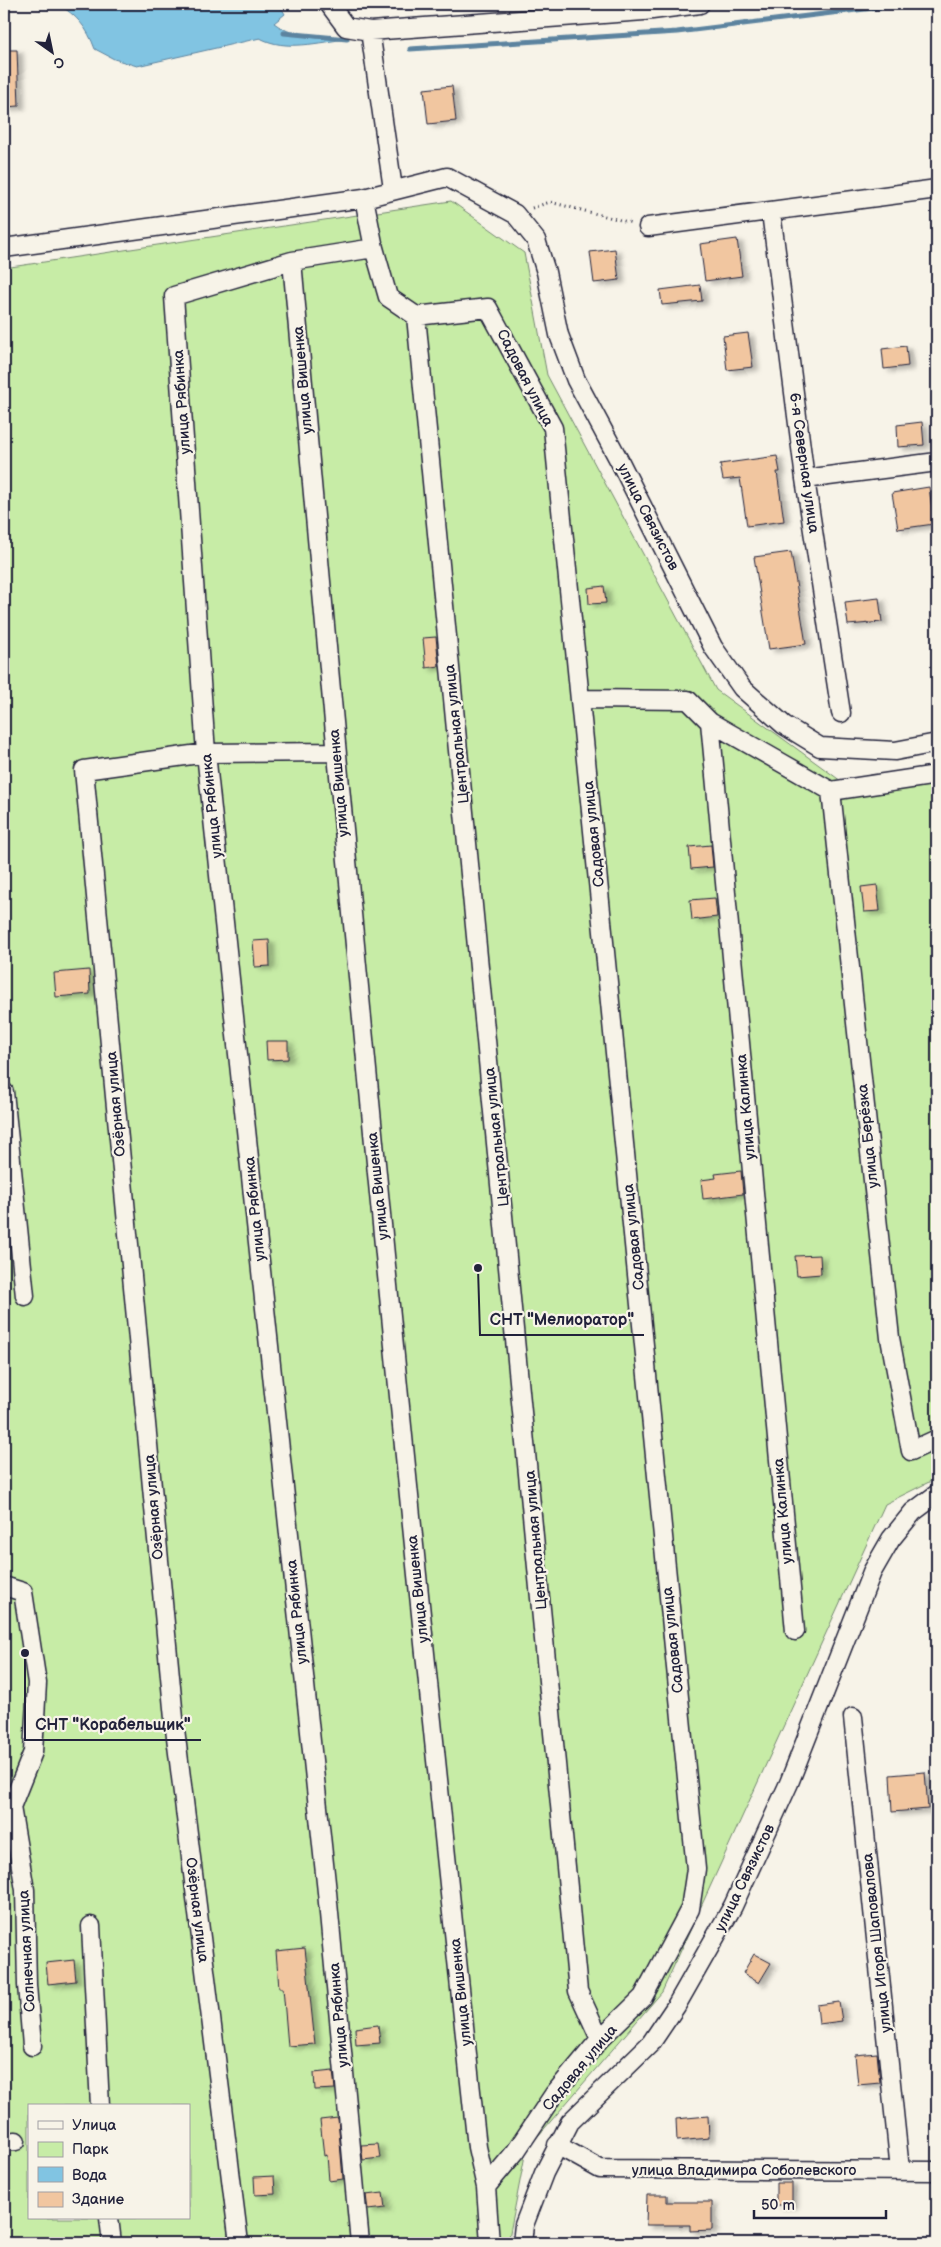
<svg xmlns="http://www.w3.org/2000/svg" width="941" height="2247" font-family="'Balsamiq Sans',sans-serif">
<style>
.green{fill:#c7eca6;stroke:#748770;fill-rule:evenodd}
.water{fill:#81c4e2;stroke:#5b839f}
.lines{fill:none;stroke-linecap:round;stroke-linejoin:round}
.stream{stroke:#5b839f;stroke-width:5}
.building{fill:#f1c6a0;stroke:#22223b;filter:url(#shadow)}
.street-casing{stroke:#22223b;stroke-width:21}
.path{stroke:#22223b;stroke-width:3;stroke-dasharray:1 4;stroke-linecap:butt}
.street{stroke:#f7f3e8;stroke-width:18}
.labels{text-anchor:middle;dominant-baseline:central;stroke-width:4.5;stroke-linejoin:round;paint-order:stroke}
.street-label{font-size:15px;fill:#22223b;stroke:#f7f3e8}
.leader{fill:none;stroke:#22223b;stroke-width:2}
.callout-dot{fill:#22223b;stroke:#f7f3e8;stroke-width:2}
.callout-label{font-size:16px;text-anchor:middle;font-weight:bold;fill:#22223b;stroke:#f7f3e8;stroke-width:4.5;stroke-linejoin:round;paint-order:stroke}
</style>
<defs>
<filter id="shadow"><feDropShadow dx="5.5" dy="3" stdDeviation="2.5" flood-color="#0004"/></filter>
</defs>
<rect width="100%" height="100%" fill="#f7f3e8"/>
<filter id="ink" filterUnits="userSpaceOnUse"><feTurbulence type="fractalNoise" baseFrequency=".02" numOctaves="2"/><feDisplacementMap in="SourceGraphic" scale="10" xChannelSelector="R" yChannelSelector="G"/><feConvolveMatrix kernelMatrix="1 2 1 2 8 2 1 2 1" color-interpolation-filters="sRGB"/></filter>
<g filter="url(#ink)">
<path class="green" d="M451,201L524,253L547,375L716,690L841,781L937,765V1478L885,1504L662,1992L526,2150L508,2243H4V268ZM29,2106H189V2218H29Z"/>
<path class="water" d="M58,4H279L285,14L274,23C298,40 320,38 347,39C319,42 286,52 260,38L137,66L114,59L95,49C87,27 77,16 58,4Z"/>
<g class="lines">
<path class="stream" d="M284,33L347,39
M410,49L677,32L906,4"/>
</g>
<path class="building" d="M4,50H17L19,106L4,107Z
M452,86L456,121L428,124L424,89Z
M737,239L742,276L705,281L700,244Z
M615,249L619,280L594,283L590,252Z
M700,285L702,301L662,305L660,290Z
M748,333L753,367L727,370L723,336Z
M906,346L908,366L884,369L882,349Z
M922,422L924,445L898,447L897,425Z
M777,456L780,472H777L784,521L747,526L740,478L723,480L720,464Z
M929,487L934,524L898,529L892,493Z
M791,552L806,644L769,649L754,557Z
M604,586L606,603L589,604L588,588Z
M879,598L882,622L848,625L845,602Z
M436,637L439,666L426,668L423,638Z
M711,845L713,867L691,869L689,847Z
M877,885L880,911L864,912L861,887Z
M715,898L717,917L692,920L690,900Z
M269,940L270,966L255,967L253,941Z
M89,970L90,994L56,997L54,973Z
M266,1041H288V1059L267,1060Z
M741,1171L743,1194L703,1199L701,1180L716,1178L715,1174Z
M820,1255L821,1274L797,1276L795,1256Z
M925,1772L928,1809L892,1812L890,1775Z
M305,1948L315,2044L288,2046L283,1988H279L276,1951Z
M754,1954L771,1963L759,1983L743,1973Z
M74,1960L76,1981L48,1984L46,1963Z
M839,2002L842,2021L819,2024L817,2005Z
M378,2025L380,2043L356,2045L355,2028Z
M877,2053L880,2083L858,2085L855,2055Z
M333,2071L335,2089L315,2090L314,2073Z
M708,2116L709,2138L677,2141L676,2119Z
M338,2118L343,2179L329,2181L327,2155L324,2156L320,2120Z
M378,2144L380,2158L363,2160L361,2145Z
M274,2176L275,2194L255,2195L254,2177Z
M776,2183H792V2205H776Z
M383,2193L385,2208L368,2210L366,2195Z
M647,2195H667V2202H712V2230L690,2231V2225H646Z"/>
<g class="lines">
<defs>
<path id="street" d="M329,4L346,27L370,31L644,11L700,4
M370,31L393,189
M364,198L374,248L292,261C348,890 409,1519 477,2147L486,2187L490,2243
M771,212L805,479L841,713
M648,227L937,189
M4,248L364,198L447,177L515,214L536,240L546,272L559,335L576,380L620,462L713,647L742,688L784,725L820,747L895,751L937,743
M374,248L388,297L416,316L578,1991L600,2039
M292,261L174,296L206,753L327,1892L360,2243
M416,316L488,308L553,428L696,1869L690,1909L643,1997L600,2039L554,2094L516,2151L486,2187
M805,479L937,462
M581,699L688,700L710,722L795,1631
M710,722L831,791L890,1338L911,1451L937,1439
M831,791L937,775
M4,1092L25,1296
M4,1586L23,1592L37,1683L33,1752L11,1807L25,1890L27,1985L32,2046
M853,1717L900,2170
M91,1926L100,2106
M4,2142L16,2141
M557,2145L600,2169L937,2171
M109,2218L112,2243
M239,2243L175,1729L84,770L206,753L336,752
M522,2243L524,2225L544,2173L570,2122L651,2043L676,2006L733,1906L789,1783L872,1572L891,1539L913,1512L937,1494"/>
</defs>
<use href="#street" class="street-casing"/>
<path class="path" d="M532,208L550,202L632,223"/>
<use href="#street" class="street"/>
</g>
</g>
<g class="labels">
<g class="street-label">
<text transform="translate(525 378) rotate(63)">Садовая улица</text>
<text transform="translate(303 380) rotate(-95)">улица Вишенка</text>
<text transform="translate(182 402) rotate(-94)">улица Рябинка</text>
<text transform="translate(804 463) rotate(82)">6-я Северная улица</text>
<text transform="translate(648 517) rotate(63)">улица Связистов</text>
<text transform="translate(457 734) rotate(-96)">Центральная улица</text>
<text transform="translate(339 783) rotate(-95)">улица Вишенка</text>
<text transform="translate(212 806) rotate(-96)">улица Рябинка</text>
<text transform="translate(594 834) rotate(-96)">Садовая улица</text>
<text transform="translate(116 1104) rotate(-95)">Озёрная улица</text>
<text transform="translate(746 1107) rotate(-95)">улица Калинка</text>
<text transform="translate(868 1136) rotate(-96)">улица Берёзка</text>
<text transform="translate(497 1137) rotate(-96)">Центральная улица</text>
<text transform="translate(378 1186) rotate(-96)">улица Вишенка</text>
<text transform="translate(255 1209) rotate(-96)">улица Рябинка</text>
<text transform="translate(634 1237) rotate(-96)">Садовая улица</text>
<text transform="translate(154 1507) rotate(-95)">Озёрная улица</text>
<text transform="translate(783 1511) rotate(-95)">улица Калинка</text>
<text transform="translate(536 1540) rotate(-95)">Центральная улица</text>
<text transform="translate(418 1589) rotate(-96)">улица Вишенка</text>
<text transform="translate(297 1612) rotate(-96)">улица Рябинка</text>
<text transform="translate(673 1640) rotate(-96)">Садовая улица</text>
<text transform="translate(745 1878) rotate(-64)">улица Связистов</text>
<text transform="translate(197 1910) rotate(83)">Озёрная улица</text>
<text transform="translate(877 1943) rotate(-96)">улица Игоря Шаповалова</text>
<text transform="translate(27 1951) rotate(-93)">Солнечная улица</text>
<text transform="translate(461 1992) rotate(-96)">улица Вишенка</text>
<text transform="translate(339 2015) rotate(-95)">улица Рябинка</text>
<text transform="translate(580 2068) rotate(-50)">Садовая улица</text>
<text x="744" y="2170">улица Владимира Соболевского</text>
</g>
</g>
<path class="leader" d="M478 1268L480 1335H644M25 1653L25 1740H201"/>
<g class="callout-dot">
<circle cx="478" cy="1268" r="5"/>
<circle cx="25" cy="1653" r="5"/>
</g>
<g class="callout-label">
<text x="562" y="1325">СНТ "Мелиоратор"</text>
<text x="113" y="1730">СНТ "Корабельщик"</text>
</g>
<rect width="941" height="2247" fill="none" stroke="#f7f3e8" stroke-width="20"/>
<rect x="10" y="10" width="921" height="2227" fill="none" stroke="#22223b" stroke-width="2" filter="url(#ink)"/>
<rect x="28" y="2104" width="162" height="115" fill="#f7f3e8" stroke="#a29fa3"/>
<rect x="38" y="2121" width="25" height="8" fill="#f7f3e8" stroke="#a29fa3"/>
<text x="72" y="2130" font-size="15" fill="#22223b">Улица</text>
<rect x="38" y="2142" width="25" height="15" fill="#c7eca6" stroke="#a29fa3"/>
<text x="72" y="2154" font-size="15" fill="#22223b">Парк</text>
<rect x="38" y="2167" width="25" height="15" fill="#81c4e2" stroke="#a29fa3"/>
<text x="72" y="2180" font-size="15" fill="#22223b">Вода</text>
<rect x="38" y="2192" width="25" height="15" fill="#f1c6a0" stroke="#a29fa3"/>
<text x="72" y="2204" font-size="15" fill="#22223b">Здание</text>
<g transform="translate(52 52) rotate(147)" stroke="#f7f3e8" stroke-width="4" paint-order="stroke">
<path d="M0-4L9 19L0 12L-9 19Z" fill="#22223b"/>
<text y="-8" font-size="14" font-weight="bold" text-anchor="middle" fill="#22223b">С</text>
</g>
<path d="M754 2210v8h132v-8" fill="none" stroke="#22223b" stroke-width="2.5"/>
<text x="761" y="2210" font-size="15" fill="#22223b" stroke="#f7f3e8" stroke-width="4" paint-order="stroke">50 m</text>
</svg>
